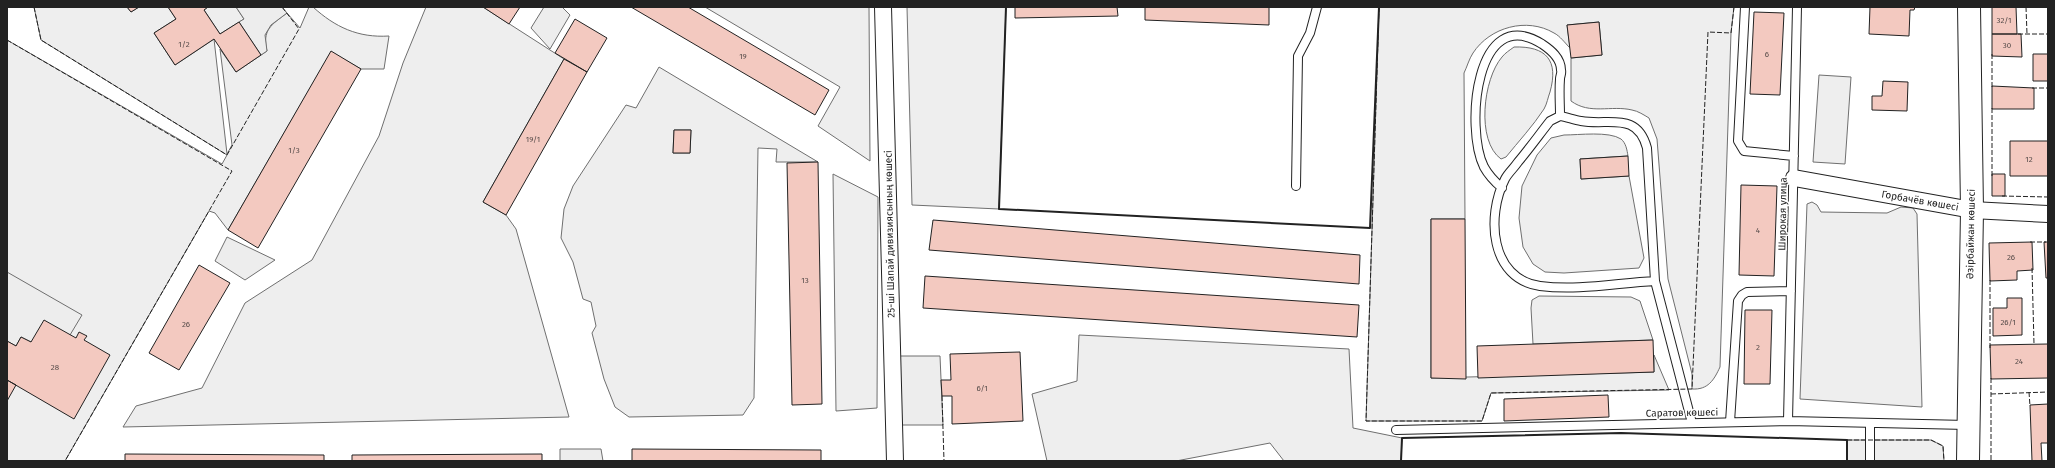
<svg xmlns="http://www.w3.org/2000/svg" width="2055" height="468" font-family="'Fira Sans',sans-serif">
<style>
.green{fill:#eee;stroke:#6f6f6f;fill-rule:evenodd}
.parking{fill:#ededed;stroke:#6f6f6f}
.building{fill:#f3c9c0;stroke:#222}
.lines{fill:none;stroke-linecap:round;stroke-linejoin:round}
.service-casing{stroke:#222;stroke-width:10}
.minor-casing{stroke:#222;stroke-width:18}
.secondary-casing{stroke:#222;stroke-width:24}
.service{stroke:#fff;stroke-width:8}
.minor{stroke:#fff;stroke-width:16}
.secondary{stroke:#fff;stroke-width:22}
.fence{stroke:#222;stroke-width:1;stroke-dasharray:5 2;stroke-linecap:butt}
.wall{stroke:#222;stroke-width:2}
.labels{text-anchor:middle;dominant-baseline:central;stroke-width:3;stroke-linejoin:round;paint-order:stroke}
.number-label{font-size:8px;fill:#564c4a}
.street-label{font-size:10px;fill:#222;stroke:#fff}
</style>
<rect width="100%" height="100%" fill="#fff"/>
<path class="green" d="M34,7H127L131,12L139,7H168L176,19L154,33L175,65L214,39L227,154L232,145L220,49L236,72L267,51C262,30 271,25 287,13L300,28L309,7H313C335,27 358,38 389,36L384,69H361L331,52L228,230L215,213L209,211L65,461H7V40L222,164L227,155L41,40Z
M208,7H236L244,19L220,34L204,10Z
M426,7H483L564,59L483,202L506,215L516,229L569,417L123,427L136,406L202,388L245,303L312,260L379,136L403,63Z
M705,7H869L870,161L818,126L840,87Z
M907,7H1006L999,209L912,205Z
M1379,7H1734L1731,33L1720,367C1714,380 1708,390 1692,389V374L1668,279L1657,139L1649,118C1644,115 1638,111 1632,110C1611,105 1590,115 1571,101V58L1602,55L1599,22L1567,25L1570,48C1565,43 1560,36 1554,33C1527,17 1490,27 1473,53C1469,59 1467,67 1464,73L1465,219H1431V378L1654,372V355L1669,390L1491,393L1482,421H1366Z
M1514,47C1546,46 1559,60 1550,92C1548,97 1547,104 1544,109C1533,126 1518,142 1506,157L1501,159C1476,141 1483,79 1502,57C1505,53 1510,50 1514,47Z
M659,67L818,162H776L777,149L758,148L754,398L743,415L629,417L615,407L604,379L592,333L596,326L591,302L583,299L573,262L561,238L564,209L573,186L626,105L636,108ZM674,130H691L690,153H673Z
M1819,75L1851,77L1845,164L1813,162Z
M1564,135C1579,135 1609,131 1621,139C1626,143 1627,150 1628,156L1580,159L1581,179L1629,176L1644,258L1639,268L1564,273L1545,272L1533,264L1523,247L1519,218L1522,186L1537,155L1551,138Z
M833,174L878,197L877,408L836,411Z
M1812,202L1817,205L1821,212L1887,213L1901,207L1913,208L1917,214L1922,407L1800,399L1807,204Z
M1539,296L1631,297L1640,301L1653,340L1533,344L1531,308L1532,300Z
M1079,335L1349,349L1353,428L1402,438L1401,461H1284L1270,443L1176,461H1047L1032,394L1077,381Z
M1847,440H1931L1943,446L1944,461H1847Z"/>
<path class="parking" d="M236,7H282L287,13L271,25L265,35L267,51L261,55L239,22L244,19Z
M544,7H562L570,15L550,49L531,28Z
M227,237L275,260L245,280L215,261Z
M7,272L82,315L70,335L31,342L21,337L16,346L7,341Z
M892,356H940L943,425H894Z
M560,449H601L603,461H560Z"/>
<path class="building" d="M127,7H139L131,12Z
M168,7H208L204,10L220,34L239,22L261,55L236,72L214,39L175,65L154,33L176,19Z
M483,7H520L509,24Z
M631,7H688L829,90L815,115Z
M1015,7H1117L1118,16L1015,18Z
M1145,7H1269V25L1145,20Z
M1870,7H1915L1914,10H1910L1909,36L1869,34Z
M1992,7H2016L2017,34H1992Z
M1754,12L1784,13L1780,95L1750,94Z
M575,19L607,38L587,72L555,53Z
M1599,22L1602,55L1571,58L1567,25Z
M1992,34H2021L2022,57L1992,56Z
M331,51L361,69L258,248L228,230Z
M2033,54H2048V81H2033Z
M564,59L587,72L506,215L483,202Z
M1883,81L1908,82L1907,111L1872,110V96H1882Z
M1992,86L2034,88V109H1992Z
M674,130H691L690,153H673Z
M2010,141H2048V176H2010Z
M1628,156L1629,176L1581,179L1580,159Z
M818,162L822,404L792,405L787,163Z
M1992,174H2005V196H1992Z
M1741,185L1777,186L1774,276L1739,275Z
M1431,219H1465L1466,379L1431,378Z
M933,220L1360,255L1359,284L929,250Z
M2032,242L2033,270L2017,271V280L1990,281L1989,243Z
M2044,242H2048V278H2046Z
M199,265L230,283L179,370L149,353Z
M925,276L1359,305L1357,337L923,308Z
M2007,298H2022V335L1993,336V308H2007Z
M1745,310H1772L1770,384H1744Z
M44,320L76,338L79,332L87,336L84,340L110,355L74,419L7,380V341L16,346L21,337L31,342Z
M1653,340L1654,372L1478,378L1477,346Z
M2048,344V378L1991,379L1990,345Z
M1020,352L1023,421L952,424V396H942L941,380H951L950,354Z
M7,380L16,385L7,401Z
M1608,395L1609,417L1504,421V399Z
M2048,404V443H2041L2042,461H2032L2030,405Z
M632,449L821,450V461H632Z
M125,454L324,455V461H125Z
M542,454V461H352V455Z"/>
<g class="lines">
<defs>
<path id="service" d="M1745,7L1738,141L1744,151L1794,156
M1296,186L1298,56L1310,33L1317,7
M1502,188C1495,182 1489,176 1484,167C1465,129 1475,2 1542,44C1551,50 1561,58 1561,70C1562,73 1560,76 1560,79C1559,91 1560,104 1560,116
M1655,281C1617,283 1578,291 1540,286C1490,279 1486,216 1505,179C1508,173 1514,168 1518,162C1529,149 1539,135 1550,121L1560,116C1567,117 1574,120 1581,121C1609,126 1637,111 1647,148L1655,281L1692,423
M1788,421L1797,7
M1730,422L1738,301L1742,295L1747,292L1791,291
M1870,423V461
M1396,430L1788,421L1967,425"/>
<path id="minor" d="M883,7L895,461
M1794,178L1972,210L2048,214"/>
<path id="secondary" d="M1968,461L1972,210L1969,7"/>
</defs>
<use href="#service" class="service-casing"/>
<use href="#minor" class="minor-casing"/>
<use href="#secondary" class="secondary-casing"/>
<use href="#service" class="service"/>
<use href="#minor" class="minor"/>
<use href="#secondary" class="secondary"/>
<path class="fence" d="M34,7L41,40L227,155L299,29L282,7
M1379,7L1366,421H1482L1491,393L1692,389L1708,32L1731,33L1734,7
M2026,7L2027,34
M2018,34H2048
M7,40L232,171L65,461
M1992,54V88
M2032,88H2048
M1992,176V108
M2002,196L2048,197
M2030,242H2046
M2032,268L2034,344
M1990,280V348
M1991,378V461
M2029,392L2030,406
M1991,394L2048,392
M942,396L944,461
M1847,440H1931L1943,446L1944,461"/>
<path class="wall" d="M1006,7L999,209L1370,228L1379,7
M1401,461L1402,438L1621,433L1847,440V461"/>
</g>
<g class="labels">
<g class="number-label">
<text x="2004" y="20">32/1</text>
<text x="184" y="44">1/2</text>
<text x="2007" y="45">30</text>
<text x="1767" y="54">6</text>
<text x="743" y="56">19</text>
<text x="533" y="139">19/1</text>
<text x="294" y="150">1/3</text>
<text x="2029" y="159">12</text>
<text x="1758" y="230">4</text>
<text x="2011" y="257">26</text>
<text x="805" y="280">13</text>
<text x="2008" y="322">26/1</text>
<text x="186" y="324">26</text>
<text x="1758" y="347">2</text>
<text x="2019" y="361">24</text>
<text x="55" y="367">28</text>
<text x="982" y="388">6/1</text>
</g>
<g class="street-label">
<text transform="translate(1920 201) rotate(10)">Горбачёв көшесі</text>
<text transform="translate(1783 214) rotate(-89)">Широкая улица</text>
<text transform="translate(890 234) rotate(-91)">25-ші Шапай дивизиясының көшесі</text>
<text transform="translate(1971 234) rotate(-89)">Әзірбайжан көшесі</text>
<text transform="translate(1682 413) rotate(-1)">Саратов көшесі</text>
</g>
</g>
<rect width="2055" height="468" fill="none" stroke="#222222" stroke-width="16"/>
</svg>
